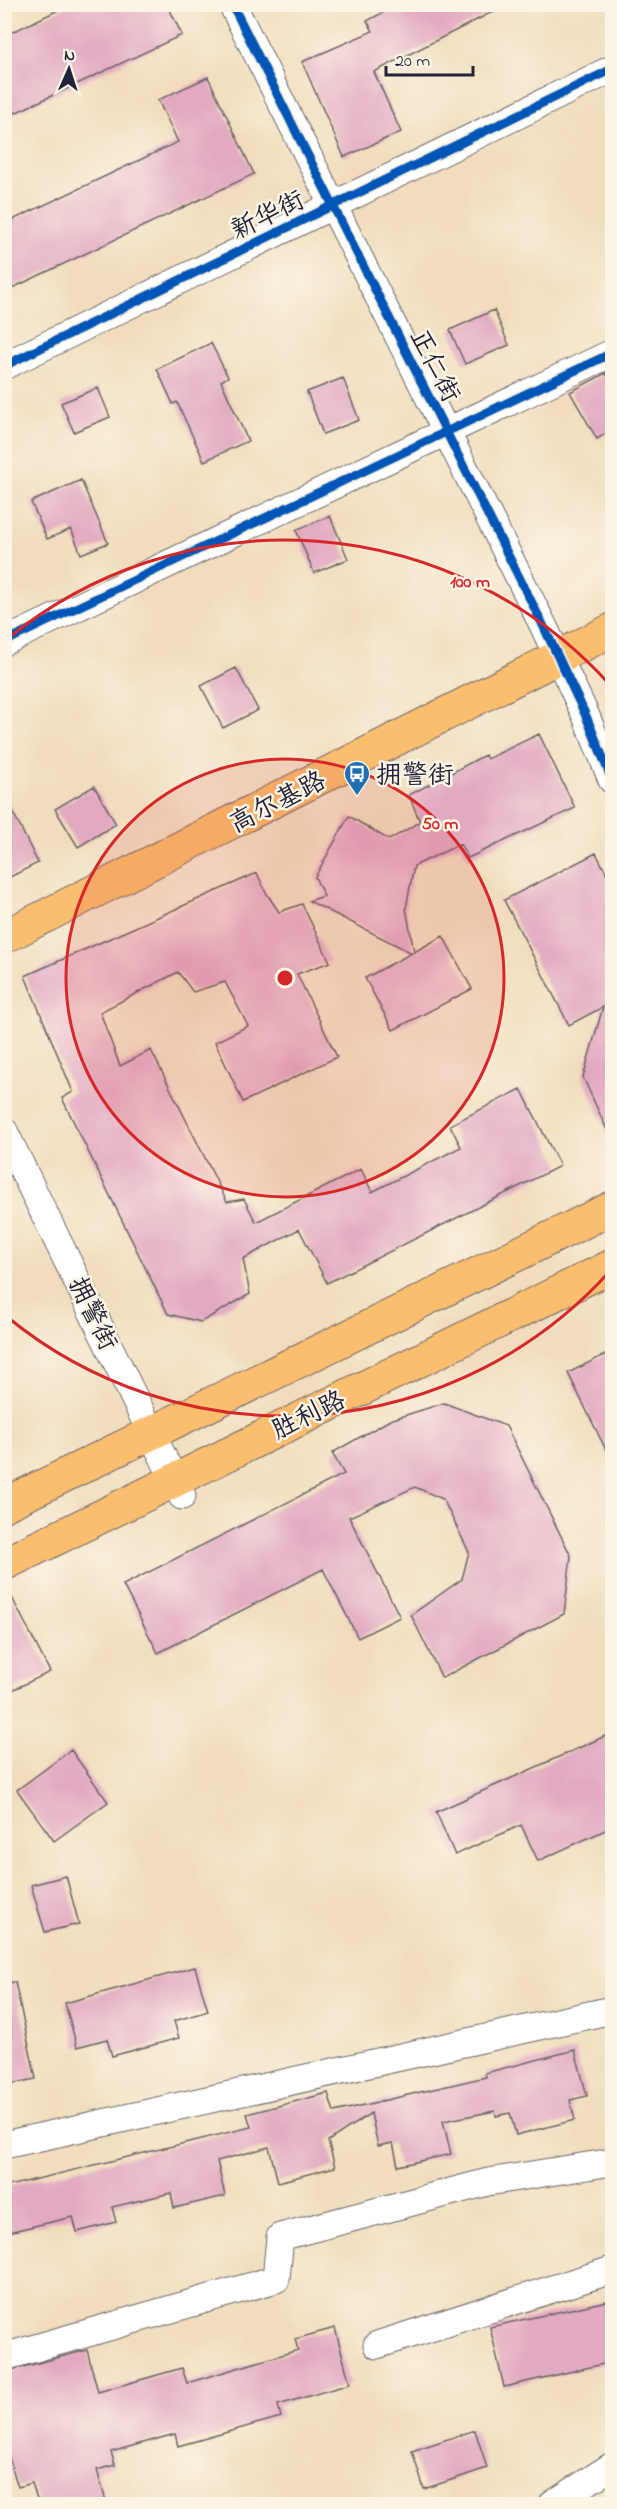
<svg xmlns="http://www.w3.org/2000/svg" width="617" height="2509" font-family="'Indie Flower','LXGW WenKai TC',sans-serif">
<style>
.building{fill:#e2aac2}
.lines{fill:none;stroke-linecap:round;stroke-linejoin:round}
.street-casing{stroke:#6a6368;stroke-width:29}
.primary-casing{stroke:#6a6368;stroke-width:35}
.street{stroke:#fff;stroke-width:27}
.primary{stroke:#fbbd6e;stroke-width:33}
.cycleway-casing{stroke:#fcf5e5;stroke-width:13}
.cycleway{stroke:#0057b8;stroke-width:9}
.ring{fill:none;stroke:#d62828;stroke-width:3}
.labels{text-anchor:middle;stroke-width:5;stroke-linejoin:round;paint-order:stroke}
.street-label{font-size:26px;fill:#22223b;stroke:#fcf5e5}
.poi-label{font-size:26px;fill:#22223b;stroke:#fcf5e5;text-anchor:start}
.centre{fill:#d62828;stroke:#fcf5e5;stroke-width:3}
.ring-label{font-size:18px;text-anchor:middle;font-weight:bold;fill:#d62828;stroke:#fcf5e5;stroke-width:5;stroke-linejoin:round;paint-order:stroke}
</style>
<rect width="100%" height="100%" fill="#fcf5e5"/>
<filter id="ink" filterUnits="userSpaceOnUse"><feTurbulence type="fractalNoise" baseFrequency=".0167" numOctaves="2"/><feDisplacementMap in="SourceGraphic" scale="12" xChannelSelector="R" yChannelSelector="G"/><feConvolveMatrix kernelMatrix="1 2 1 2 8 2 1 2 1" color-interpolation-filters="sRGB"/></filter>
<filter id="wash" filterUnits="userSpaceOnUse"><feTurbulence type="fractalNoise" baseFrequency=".008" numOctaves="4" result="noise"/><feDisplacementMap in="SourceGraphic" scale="24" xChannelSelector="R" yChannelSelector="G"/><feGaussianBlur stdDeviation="1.35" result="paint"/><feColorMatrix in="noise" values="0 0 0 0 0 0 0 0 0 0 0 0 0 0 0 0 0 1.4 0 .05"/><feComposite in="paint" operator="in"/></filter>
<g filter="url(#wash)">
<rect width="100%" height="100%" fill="#f1ddbd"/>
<g id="blocks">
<path class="building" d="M71,4H167L182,35L4,118V36Z
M399,4H508L374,72L401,132L344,157L302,62L373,31L367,21Z
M208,77L254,174L4,292V224L178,142L158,100Z
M494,310L509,345L465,364L450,330Z
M211,343L228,377L221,381L248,441L204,461L177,402L173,404L157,369Z
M606,373L612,384V430L597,439L570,392Z
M343,378L359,420L323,434L307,392Z
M98,388L110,417L74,432L61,403Z
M81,480L108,543L81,554L71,529L47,539L31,502Z
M330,516L348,559L314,573L296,530Z
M236,668L258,710L223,728L201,686Z
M539,734L575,808L468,858L460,844L414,866L406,908L414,952L443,936L472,989L393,1030L365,978L412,953L309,901L324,896L315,877L349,816L389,840L420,822L409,795L485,755L487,759Z
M94,786L116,824L78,847L55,809Z
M4,794L38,863L4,880Z
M596,853L612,884V1141L583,1077L603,1007L569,1025L504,900Z
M257,873L265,891L279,912L302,904L330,962L297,974L337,1057L243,1102L215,1042L248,1026L225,982L193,992L178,972L100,1012L120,1066L151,1050L227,1202L244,1199L256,1222L361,1169L372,1192L461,1147L450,1125L521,1089L560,1166L327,1283L299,1229L243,1259L250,1294L201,1322L168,1314L62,1098L73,1092L25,976Z
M612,1351V1462L568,1373Z
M444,1403L506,1426L571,1556L564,1614L442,1678L411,1615L462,1579L469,1552L443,1499L415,1487L349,1517L400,1617L358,1638L323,1569L158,1653L123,1585L344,1474L332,1453L390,1420Z
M4,1582L50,1672L4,1694Z
M612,1733V1827L538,1861L521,1825L455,1855L436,1812Z
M71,1750L108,1802L54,1841L17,1790Z
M66,1876L79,1924L45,1932L31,1885Z
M195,1967L208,2011L174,2021L179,2038L112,2056L107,2039L77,2047L65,2003Z
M15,1982L36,2079L4,2085V1983Z
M575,2050L587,2096L570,2100L575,2120L516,2135L510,2113L496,2116L495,2111L443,2121L451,2154L398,2166L393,2143L378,2146L371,2113L328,2141L335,2167L278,2182L269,2147L217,2161L225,2196L174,2208L171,2193L112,2207L116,2222L77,2232L73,2217L4,2233V2187L251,2127L247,2114L328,2093L334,2112L486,2077L485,2073Z
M612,2300V2362L504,2387L490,2327Z
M335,2328L350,2384L278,2405L281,2417L178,2446L175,2434L111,2452L115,2465L97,2470L107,2505H39L32,2483L18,2487L4,2442V2372L87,2350L98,2392L182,2368L187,2383L298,2350L295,2339Z
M475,2430L487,2468L424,2489L412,2451Z"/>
</g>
</g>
<g filter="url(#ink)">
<use href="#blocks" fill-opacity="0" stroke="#6a6368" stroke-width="1.5"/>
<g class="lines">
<defs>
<path id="street" d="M232,4L542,623L586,716L612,780
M4,366L612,69
M4,642L612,353
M4,1131L182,1496
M4,2145L612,2010
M377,2345L612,2270
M4,2357L276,2279L280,2237L488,2182L612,2162
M553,2504L612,2466"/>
<path id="primary" d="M4,937L612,630
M4,1505L612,1208
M4,1564L612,1266"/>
</defs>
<use href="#street" class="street-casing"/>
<use href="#primary" class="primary-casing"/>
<use href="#street" class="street"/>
<use href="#primary" class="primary"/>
<defs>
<path id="cycleway" d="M232,4L542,623L586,716L612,780
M4,366L612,69
M4,642L612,353"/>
</defs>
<use href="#cycleway" class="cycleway-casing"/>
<use href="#cycleway" class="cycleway"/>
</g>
</g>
<circle cx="285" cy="978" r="219" fill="#d62828" fill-opacity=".12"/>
<g class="ring">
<circle cx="285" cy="978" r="219"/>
<path d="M610 1271A438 438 0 0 1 6 1316M6 640A438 438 0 0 1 610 685"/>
</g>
<defs>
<symbol id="bus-pin" viewBox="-11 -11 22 30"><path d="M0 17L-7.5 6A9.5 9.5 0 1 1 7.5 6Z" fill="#1f6fb2" stroke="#fcf5e5"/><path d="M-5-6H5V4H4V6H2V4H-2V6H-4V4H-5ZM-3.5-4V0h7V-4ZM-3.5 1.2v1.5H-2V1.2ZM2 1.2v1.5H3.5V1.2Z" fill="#fff"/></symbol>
</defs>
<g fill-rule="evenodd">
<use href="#bus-pin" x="342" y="759" width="30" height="40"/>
</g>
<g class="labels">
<g class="street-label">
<text transform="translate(267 214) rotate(-26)" y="9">新华街</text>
<text transform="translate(436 365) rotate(63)" y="9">正仁街</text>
<text transform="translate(277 801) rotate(-27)" y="9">高尔基路</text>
<text transform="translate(94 1313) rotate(64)" y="9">拥警街</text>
<text transform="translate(308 1414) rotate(-26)" y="9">胜利路</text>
</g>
<g class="poi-label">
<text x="376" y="783">拥警街</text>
</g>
</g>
<circle cx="285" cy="978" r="9" class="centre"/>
<g class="ring-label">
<text x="470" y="587">100 m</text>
<text x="440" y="829">50 m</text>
</g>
<rect width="617" height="2509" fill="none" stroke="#fcf5e5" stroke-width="24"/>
<g transform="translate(69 69) rotate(3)" stroke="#fcf5e5" stroke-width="4.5" paint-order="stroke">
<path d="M0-4.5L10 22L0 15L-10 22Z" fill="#22223b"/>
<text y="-9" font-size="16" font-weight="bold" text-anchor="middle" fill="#22223b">N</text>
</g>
<path d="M386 66v9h87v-9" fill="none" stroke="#22223b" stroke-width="3"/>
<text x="395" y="66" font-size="18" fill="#22223b" stroke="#fcf5e5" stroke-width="4.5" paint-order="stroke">20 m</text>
</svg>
